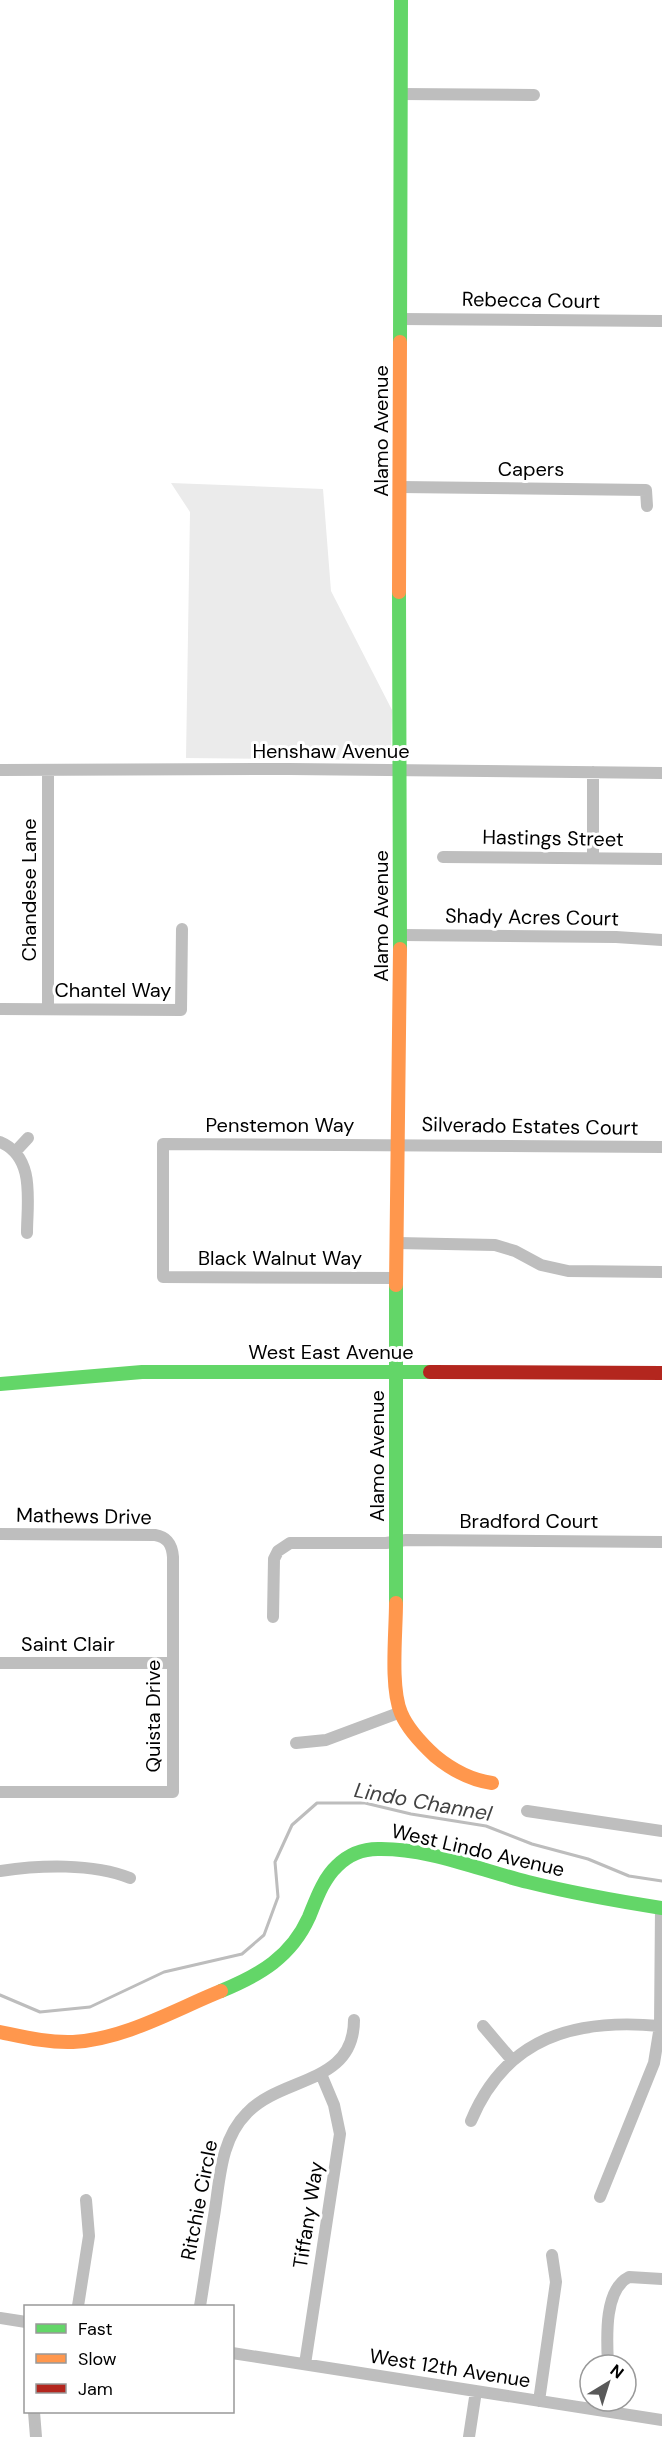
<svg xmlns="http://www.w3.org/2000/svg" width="662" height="2437" font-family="'DM Sans',sans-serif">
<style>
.green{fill:#ebebeb}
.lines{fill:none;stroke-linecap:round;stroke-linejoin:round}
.stream{stroke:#bdbdbd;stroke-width:3}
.street{stroke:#bebebe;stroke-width:12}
.fast{stroke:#63d668;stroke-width:14}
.slow{stroke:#ff974d;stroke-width:14}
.jam{stroke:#b3261e;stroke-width:14}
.labels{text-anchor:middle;stroke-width:6;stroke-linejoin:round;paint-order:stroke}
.street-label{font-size:20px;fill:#000;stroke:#fff}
.water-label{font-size:21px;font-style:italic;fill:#424242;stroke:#fff}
</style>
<rect width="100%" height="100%" fill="#fff"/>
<path class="green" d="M171,483L323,489L331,591L392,710L391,760L186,758L190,512Z"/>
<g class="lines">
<path class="stream" d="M0,1995L40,2012L90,2007L164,1972L242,1954L264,1935L278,1897L275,1862L292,1825L317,1803H365L411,1814L486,1826L532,1844L588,1859L629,1876L662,1881"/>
<path class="street" d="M400,94L534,95
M400,319L662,321
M400,487L646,490L647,506
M0,770L289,769L662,773
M443,857L662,859
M593,858V772
M401,935L616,937L662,940
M0,1009L181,1010L182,929
M48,1009V770
M0,1142C36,1157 27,1202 27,1233
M15,1152L28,1138
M397,1243L495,1245L515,1251L541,1265L568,1271L662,1272
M396,1278L163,1277V1144L662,1147
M0,1534L155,1535C168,1537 172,1545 173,1557V1792H0
M273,1617L274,1559L278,1551L290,1543H386L406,1540L662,1542
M0,1663H173
M296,1743L326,1740L401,1712
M527,1811L662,1831
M0,1871C40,1865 92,1863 130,1878
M483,2026L512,2060
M471,2121C506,2037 575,2018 660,2026
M600,2197L654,2063L660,2026L661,1908
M78,2306L89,2236L86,2200
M200,2306C205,2276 209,2246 214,2216C220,2180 220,2140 247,2113C282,2076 354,2085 354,2020
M0,2318L26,2322
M232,2353L662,2420
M305,2364L340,2134L334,2105L321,2074
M608,2365C607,2341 603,2290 629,2277L662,2279
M539,2401L556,2282L552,2255
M34,2412L36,2437
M469,2437L476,2391"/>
<path class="fast" d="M400,342L401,0
M399,592L400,949
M0,1384L142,1372H430
M396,1603V1285
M221,1991C260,1975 291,1957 309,1917C316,1900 323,1879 337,1866C348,1855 362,1849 378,1849C429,1848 479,1870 528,1882C572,1893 617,1901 662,1908"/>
<path class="slow" d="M399,592L400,342
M396,1285L400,949
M396,1603C396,1633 390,1687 401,1713C408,1730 422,1744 435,1756C452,1770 470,1780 492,1783
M0,2032C24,2037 48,2043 73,2042C125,2039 174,2010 221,1991"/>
<path class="jam" d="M430,1372L662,1373"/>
</g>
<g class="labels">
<g class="street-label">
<text transform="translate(531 300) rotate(1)" y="7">Rebecca Court</text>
<text transform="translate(381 431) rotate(-90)" y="7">Alamo Avenue</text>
<text x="531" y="476">Capers</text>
<text x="331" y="758">Henshaw Avenue</text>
<text transform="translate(553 838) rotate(1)" y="7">Hastings Street</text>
<text transform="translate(29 890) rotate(-90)" y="7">Chandese Lane</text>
<text transform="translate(381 916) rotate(-90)" y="7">Alamo Avenue</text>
<text transform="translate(532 917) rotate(1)" y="7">Shady Acres Court</text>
<text x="113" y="997">Chantel Way</text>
<text x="280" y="1132">Penstemon Way</text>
<text transform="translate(530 1126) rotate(1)" y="7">Silverado Estates Court</text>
<text x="280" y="1265">Black Walnut Way</text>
<text x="331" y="1359">West East Avenue</text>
<text transform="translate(377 1456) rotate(-90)" y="7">Alamo Avenue</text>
<text transform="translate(84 1516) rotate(1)" y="7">Mathews Drive</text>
<text x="529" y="1528">Bradford Court</text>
<text x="68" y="1651">Saint Clair</text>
<text transform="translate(153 1716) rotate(-90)" y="7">Quista Drive</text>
<text transform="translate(478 1850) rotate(13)" y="7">West Lindo Avenue</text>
<text transform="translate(199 2200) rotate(-79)" y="7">Ritchie Circle</text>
<text transform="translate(308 2215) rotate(-81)" y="7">Tiffany Way</text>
<text transform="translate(450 2368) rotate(9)" y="7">West 12th Avenue</text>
</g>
<g class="water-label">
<text transform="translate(423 1802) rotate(10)" y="7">Lindo Channel</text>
</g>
</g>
<rect x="24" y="2305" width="210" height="108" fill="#ffffff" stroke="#999999" stroke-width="1.5"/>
<rect x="36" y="2324" width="30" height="9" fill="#63d668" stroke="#999999" stroke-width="1.5"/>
<text x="78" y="2335" font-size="18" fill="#000000">Fast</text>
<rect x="36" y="2354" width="30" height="9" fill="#ff974d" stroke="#999999" stroke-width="1.5"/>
<text x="78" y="2365" font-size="18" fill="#000000">Slow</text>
<rect x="36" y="2384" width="30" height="9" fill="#b3261e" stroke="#999999" stroke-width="1.5"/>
<text x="78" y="2395" font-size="18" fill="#000000">Jam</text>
<g transform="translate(608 2383) rotate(38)"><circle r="28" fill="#ffffff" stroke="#999999" stroke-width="1.5"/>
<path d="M0-4.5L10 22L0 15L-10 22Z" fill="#595959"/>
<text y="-9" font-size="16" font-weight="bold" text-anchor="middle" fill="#000000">N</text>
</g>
</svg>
